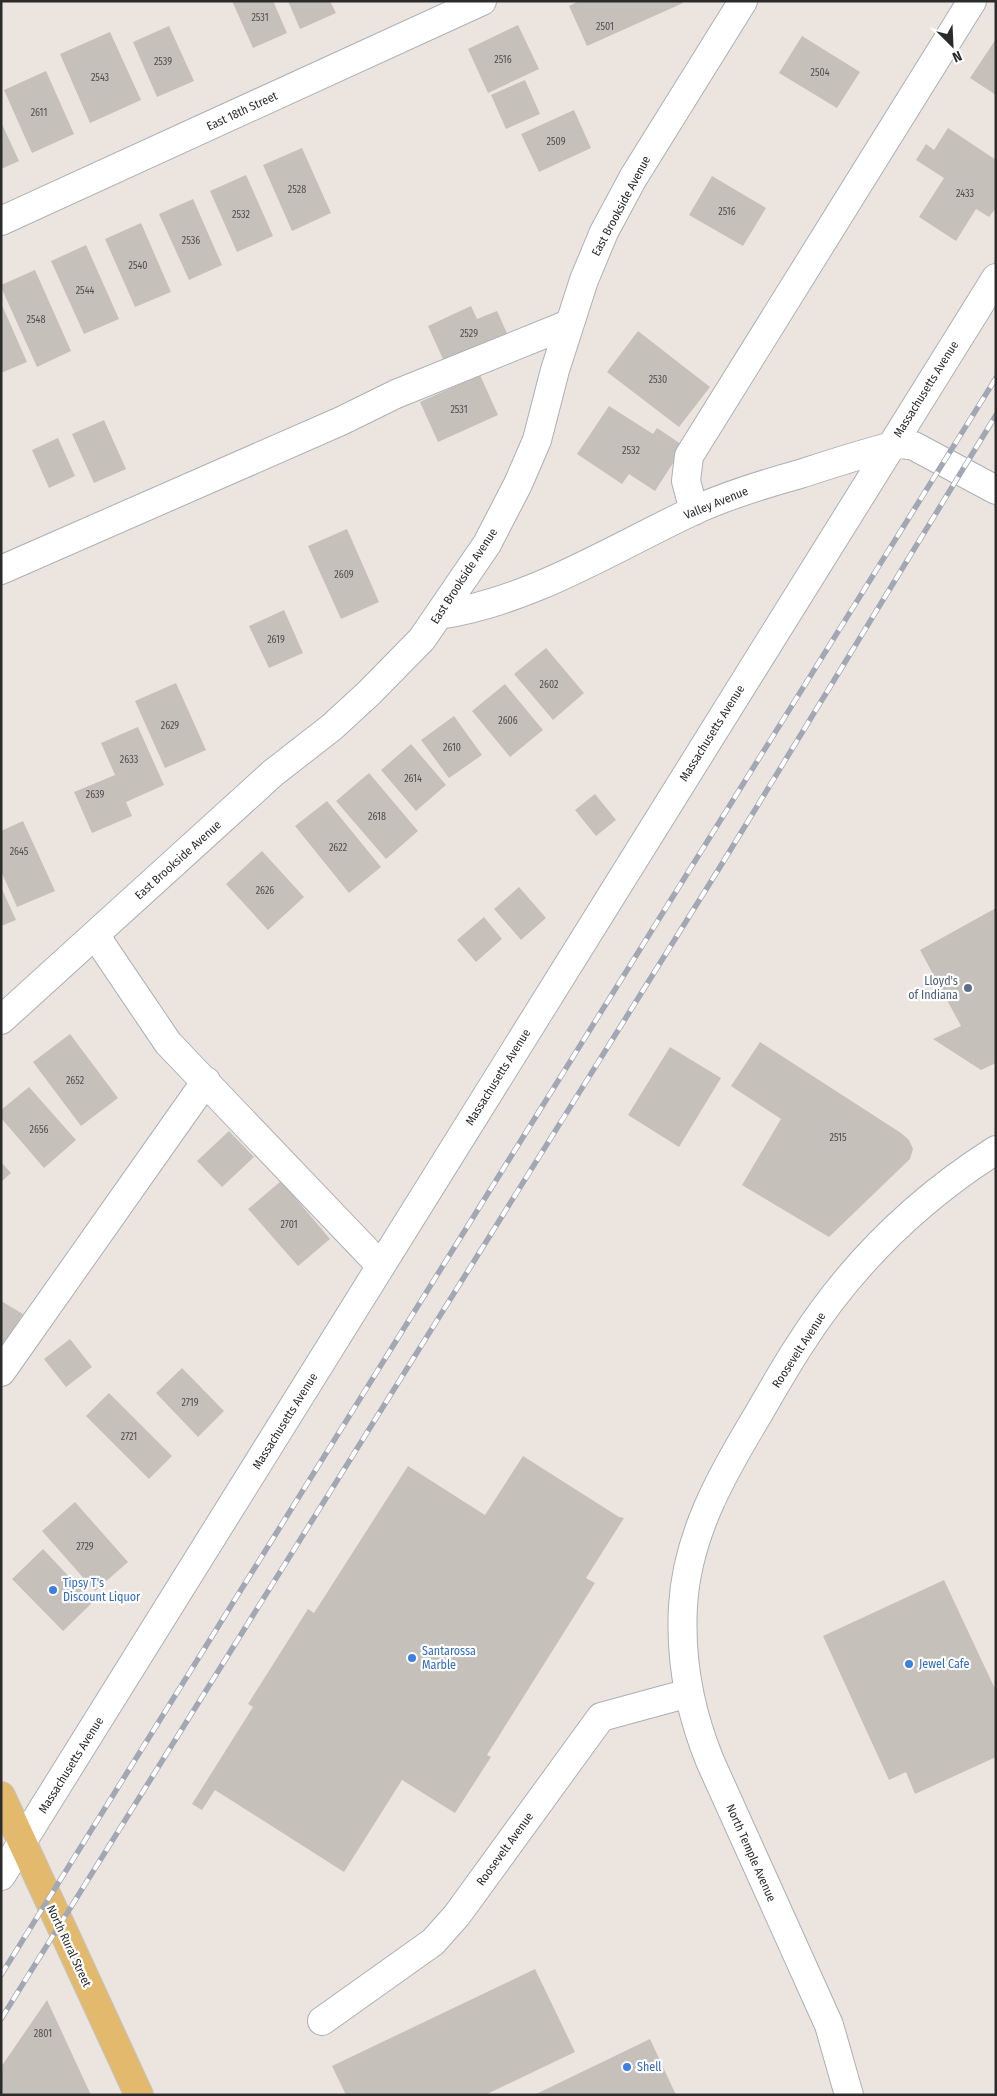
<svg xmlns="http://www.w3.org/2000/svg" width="997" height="2096" font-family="'Fira Sans Condensed',sans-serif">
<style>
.building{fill:#c5c0ba}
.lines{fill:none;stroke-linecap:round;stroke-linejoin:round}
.minor-casing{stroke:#acafb6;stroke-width:30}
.major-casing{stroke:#c4c4c4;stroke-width:30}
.minor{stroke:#fff;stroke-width:28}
.major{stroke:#e3ba6d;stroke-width:28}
.rail-casing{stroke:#a2a7b4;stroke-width:5.5}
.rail{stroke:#fff;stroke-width:4;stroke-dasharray:11;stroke-linecap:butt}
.service-dot{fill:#5c6f8a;stroke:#fff;stroke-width:2}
.shop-dot{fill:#3f7fe0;stroke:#fff;stroke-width:2}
.labels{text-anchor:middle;stroke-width:4.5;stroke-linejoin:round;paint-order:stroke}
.number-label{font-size:10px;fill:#52504f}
.street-label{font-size:12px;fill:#2b2b2b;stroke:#fff}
.service-label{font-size:12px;fill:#4e5e75;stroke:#fff;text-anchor:end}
.shop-label{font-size:12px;fill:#366cbe;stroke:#fff;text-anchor:start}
</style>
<rect width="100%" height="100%" fill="#ece5df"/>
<path class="building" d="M232,1H273L287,33L253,48Z
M288,1H330L336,13L300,29Z
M579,1H682L683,3L587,46L569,6Z
M518,25L539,69L488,93L468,49Z
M169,26L194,81L157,97L133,42Z
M110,32L141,100L90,123L60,54Z
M802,36L860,72L837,108L779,73Z
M996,39V95L970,78Z
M46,71L74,134L32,153L4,90Z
M525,80L540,114L506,129L491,95Z
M574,110L591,148L539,172L521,134Z
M1,122L19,161L1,169Z
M948,128L996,160V208L989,217L976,209L956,241L919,217L944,178L916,160L926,144L934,150Z
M302,148L331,213L292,231L263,165Z
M246,175L273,236L237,252L210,191Z
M712,176L766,208L743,246L689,215Z
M193,199L222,265L189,280L159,214Z
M141,223L171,292L135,307L105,239Z
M86,245L119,319L84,334L51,261Z
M35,270L71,351L37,367L1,287V285Z
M1,303L27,362L1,373Z
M471,306L477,319L497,311L510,340L447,368L428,326Z
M638,331L710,387L679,427L607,372Z
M480,375L498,415L438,442L420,402Z
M609,406L653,434L657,428L684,446L655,491L629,474L622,484L577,454Z
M104,420L126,469L94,483L72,434Z
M58,438L75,476L49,488L32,450Z
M347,529L379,602L341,619L308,546Z
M284,610L303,653L269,668L249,626Z
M546,648L584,693L553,720L514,674Z
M176,683L206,750L165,768L135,701Z
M505,684L543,730L510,757L472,711Z
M454,716L482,755L449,778L421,740Z
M138,727L164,785L126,802L132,816L92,833L74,792L115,775L101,743Z
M411,744L446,785L416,811L381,770Z
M369,773L418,831L386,859L336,801Z
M595,794L616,820L596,836L575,810Z
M327,801L381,867L349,893L295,826Z
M23,821L55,891L17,907L1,871V831Z
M262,851L304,897L268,930L226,884Z
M1,887L16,920L1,926Z
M519,887L546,918L521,940L494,909Z
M996,908V1063L981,1070L933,1039L961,1026L920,950Z
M484,917L502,939L476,962L457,940Z
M70,1034L118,1098L81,1126L33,1062Z
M760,1042L901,1133L909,1140L913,1149L910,1159L829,1237L742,1185L781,1119L731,1086Z
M670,1047L721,1078L679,1147L628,1115Z
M29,1087L76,1140L44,1168L1,1118V1110Z
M229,1131L254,1157L222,1187L197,1161Z
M1,1162L11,1173L1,1182Z
M281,1181L330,1239L298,1266L248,1209Z
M1,1301L23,1314L1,1350Z
M70,1339L92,1367L66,1387L44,1359Z
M182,1368L224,1411L198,1437L156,1393Z
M109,1393L172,1456L149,1479L86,1416Z
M523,1456L619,1517L624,1518L586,1578L595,1583L487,1755L491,1757L455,1813L402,1780L344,1872L215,1790L202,1810L192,1804L253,1707L248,1704L308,1609L314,1613L408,1466L485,1515Z
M75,1502L128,1562L95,1591L42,1531Z
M43,1549L93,1602L63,1631L12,1579Z
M944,1580L996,1691V1757L915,1794L906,1772L889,1780L823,1636Z
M535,1969L575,2052L485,2095H346L332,2066Z
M47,2000L91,2095H1V2067Z
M650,2039L676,2095H534Z"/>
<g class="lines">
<defs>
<path id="minor" d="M1,221L482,1
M694,511L686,481L689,456L972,1
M1,570L341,421L396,394L569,324
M439,615C531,601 610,550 693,511C727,495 764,484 800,474C834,463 867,452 901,444L914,446L996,490
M95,935L168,1043L381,1266
M1,1020L273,773L332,727L369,693L422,639L487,544L518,484L537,440L555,370L584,280L604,232L633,178L743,1
M1,1372L206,1081
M1,1876L996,278
M322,2021L433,1942L457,1915L601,1717L689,1693
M849,2095L829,2025L710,1761C690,1712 680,1659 683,1606C687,1536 721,1476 756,1418C770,1394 784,1369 799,1346C849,1267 917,1200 996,1150"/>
<path id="major" d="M1,1796L139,2095"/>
</defs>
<use href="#minor" class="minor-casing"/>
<use href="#major" class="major-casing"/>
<use href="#minor" class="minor"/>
<use href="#major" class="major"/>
<defs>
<path id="rail" d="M1,1975L996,378
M1,2019L720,867L996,415"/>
</defs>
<use href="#rail" class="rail-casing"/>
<use href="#rail" class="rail"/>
</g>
<circle class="service-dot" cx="968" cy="988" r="5"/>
<g class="shop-dot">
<circle cx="53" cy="1590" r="5"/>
<circle cx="412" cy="1658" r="5"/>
<circle cx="909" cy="1664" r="5"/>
<circle cx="627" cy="2067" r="5"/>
</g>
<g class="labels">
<g class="number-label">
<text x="260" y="21">2531</text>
<text x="605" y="30">2501</text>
<text x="503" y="63">2516</text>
<text x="163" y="65">2539</text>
<text x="820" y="76">2504</text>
<text x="100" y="81">2543</text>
<text x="39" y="116">2611</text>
<text x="556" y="145">2509</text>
<text x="297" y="193">2528</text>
<text x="965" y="197">2433</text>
<text x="727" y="215">2516</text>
<text x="241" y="218">2532</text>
<text x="191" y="244">2536</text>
<text x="138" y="269">2540</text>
<text x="85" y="294">2544</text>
<text x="36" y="323">2548</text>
<text x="469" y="337">2529</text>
<text x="658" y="383">2530</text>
<text x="459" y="413">2531</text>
<text x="631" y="454">2532</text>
<text x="344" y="578">2609</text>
<text x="276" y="643">2619</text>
<text x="549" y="688">2602</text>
<text x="508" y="724">2606</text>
<text x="170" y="729">2629</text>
<text x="452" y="751">2610</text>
<text x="129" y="763">2633</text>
<text x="413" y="782">2614</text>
<text x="95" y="798">2639</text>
<text x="377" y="820">2618</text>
<text x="338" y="851">2622</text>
<text x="19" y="855">2645</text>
<text x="265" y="894">2626</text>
<text x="75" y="1084">2652</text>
<text x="39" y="1133">2656</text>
<text x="838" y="1141">2515</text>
<text x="289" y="1228">2701</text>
<text x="190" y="1406">2719</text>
<text x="129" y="1440">2721</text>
<text x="85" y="1550">2729</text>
<text x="43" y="2037">2801</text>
</g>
<g class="street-label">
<text transform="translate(242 111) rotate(-25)" y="4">East 18th Street</text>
<text transform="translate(621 206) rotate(-62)" y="4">East Brookside Avenue</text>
<text transform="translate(926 389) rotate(-58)" y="4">Massachusetts Avenue</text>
<text transform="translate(716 503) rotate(-22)" y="4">Valley Avenue</text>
<text transform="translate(464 576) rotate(-57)" y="4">East Brookside Avenue</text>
<text transform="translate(712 733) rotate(-58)" y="4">Massachusetts Avenue</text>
<text transform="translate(178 860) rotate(-42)" y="4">East Brookside Avenue</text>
<text transform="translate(498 1077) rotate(-58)" y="4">Massachusetts Avenue</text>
<text transform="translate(799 1350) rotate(-57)" y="4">Roosevelt Avenue</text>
<text transform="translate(285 1421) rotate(-58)" y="4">Massachusetts Avenue</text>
<text transform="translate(71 1765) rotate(-58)" y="4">Massachusetts Avenue</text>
<text transform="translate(505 1849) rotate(-54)" y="4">Roosevelt Avenue</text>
<text transform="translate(751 1853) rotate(66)" y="4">North Temple Avenue</text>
<text transform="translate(69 1946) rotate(65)" y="4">North Rural Street</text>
</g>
<g class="service-label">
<text x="958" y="985">Lloyd's<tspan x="958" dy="14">of Indiana</tspan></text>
</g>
<g class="shop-label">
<text x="63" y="1587">Tipsy T's<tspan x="63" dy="14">Discount Liquor</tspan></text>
<text x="422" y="1655">Santarossa<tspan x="422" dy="14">Marble</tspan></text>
<text x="919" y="1668">Jewel Cafe</text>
<text x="637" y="2071">Shell</text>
</g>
</g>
<rect width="997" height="2096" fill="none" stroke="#2b2b2b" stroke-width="5"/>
<g transform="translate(952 45) rotate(156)" stroke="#ffffff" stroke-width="4" paint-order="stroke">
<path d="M0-4L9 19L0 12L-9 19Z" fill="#2b2b2b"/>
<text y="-8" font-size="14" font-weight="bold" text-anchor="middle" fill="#2b2b2b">N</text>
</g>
</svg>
